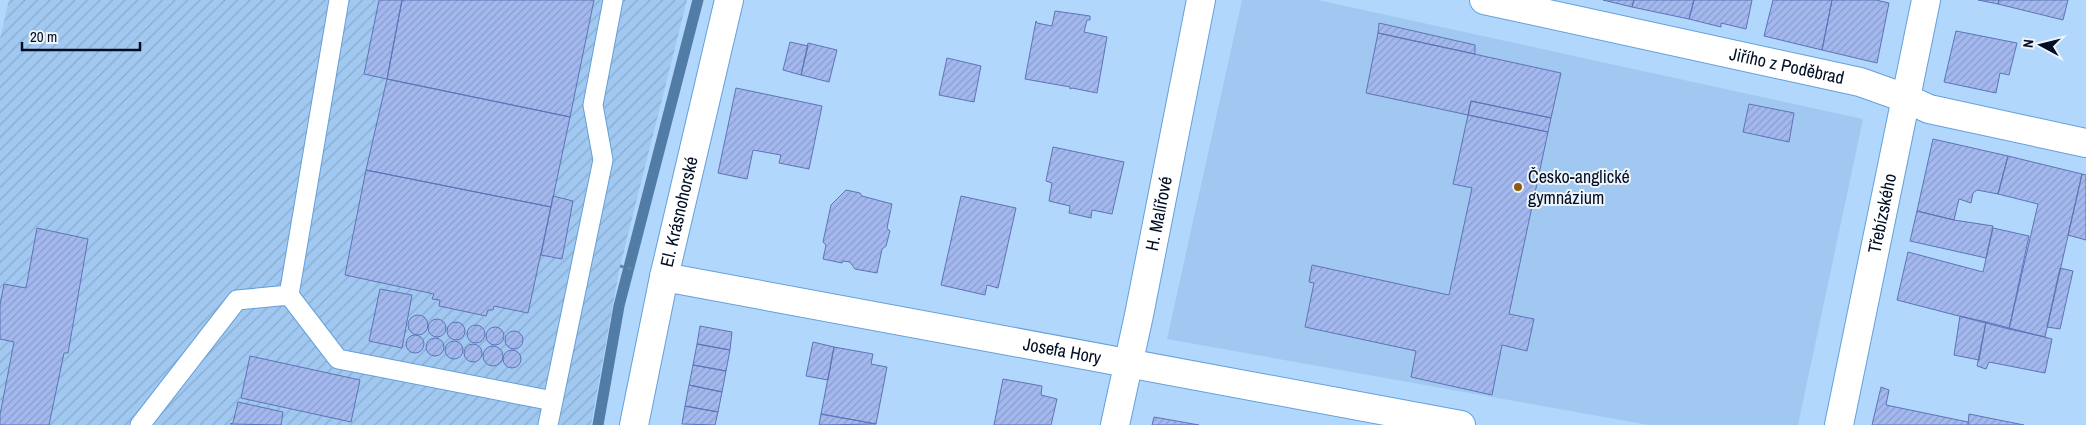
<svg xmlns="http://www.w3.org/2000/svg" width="2086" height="425" font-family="'Archivo Narrow',sans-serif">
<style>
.built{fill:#a1c8f0}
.industrial{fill:url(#industrial-furrows)}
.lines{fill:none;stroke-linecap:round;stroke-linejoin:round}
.stream{stroke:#507ca6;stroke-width:11}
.building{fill:url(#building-hatch);stroke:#5d74b8}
.service-casing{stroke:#63a0db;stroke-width:21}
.minor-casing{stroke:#63a0db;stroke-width:30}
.path{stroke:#6a85a4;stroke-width:3;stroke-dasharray:4 4;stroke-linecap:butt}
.service{stroke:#fff;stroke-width:19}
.minor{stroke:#fff;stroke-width:28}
.poi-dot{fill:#905b0f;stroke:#eef4fa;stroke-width:2}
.labels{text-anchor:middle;stroke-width:4;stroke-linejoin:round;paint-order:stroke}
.street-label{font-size:18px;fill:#000e24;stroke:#eef4fa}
.poi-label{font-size:18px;fill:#000e24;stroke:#eef4fa;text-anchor:start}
</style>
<defs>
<pattern id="industrial-furrows" width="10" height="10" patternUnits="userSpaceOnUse" patternTransform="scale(1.25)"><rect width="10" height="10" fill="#a1c8f0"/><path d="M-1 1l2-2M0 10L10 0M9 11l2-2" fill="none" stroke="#89abce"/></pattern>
<pattern id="building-hatch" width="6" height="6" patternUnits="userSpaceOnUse" patternTransform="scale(1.25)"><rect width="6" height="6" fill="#a3b8ee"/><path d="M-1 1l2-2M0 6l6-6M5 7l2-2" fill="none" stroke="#8b9dcc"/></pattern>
</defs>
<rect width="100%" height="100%" fill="#b2d7fc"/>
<path class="built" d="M1242,0H1318L1863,119L1798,425H1649L1167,339Z"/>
<path class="industrial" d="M9,0H687L620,266L591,425H0V39Z"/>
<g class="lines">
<path class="stream" d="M598,425L619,306L698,0"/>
</g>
<path class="building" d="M379,0H402L387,79L364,74Z
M402,0H594L570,117L387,79Z
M1603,0H1634L1632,7Z
M1634,0H1694L1689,19L1632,7Z
M1694,0H1752L1746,29L1721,23V27L1689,19Z
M1773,0H1832L1822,50L1764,36Z
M1832,0H1876L1889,3L1877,63L1822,50Z
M1978,0H1999L1998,4Z
M1999,0H2068L2063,20L1998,4Z
M1055,11L1090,16V20H1087L1084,32L1107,37L1097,93L1072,88L1070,89V87L1025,79L1036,21L1037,23L1052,26Z
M1379,23L1475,45V54L1378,33Z
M1956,31L2017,43L2009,75L2000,73L1996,93L1944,82Z
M1378,33L1561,73L1551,118L1471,101L1468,115L1366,93Z
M790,42L808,46L801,75L783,70Z
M808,43L837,50L829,82L801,75Z
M947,58L981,66L974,102L939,95Z
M387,79L570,117L551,207L366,170Z
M736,88L822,106L809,169L779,163L781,155L753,150L747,179L718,173Z
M1471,101L1551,118L1548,132L1468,115Z
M1749,104L1794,113L1789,142L1743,132Z
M1468,115L1548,132L1509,314L1534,319L1527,351L1502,345L1492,395L1411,377L1416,351L1305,327L1314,283L1309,282L1312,265L1449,295L1472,188L1453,184Z
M1933,139L2008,156L1998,194L1977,190L1973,193L1971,203L1959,199L1954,220L1917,211Z
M1053,147L1124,162L1112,214L1092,210L1091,218L1069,213L1070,206L1049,201L1052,183L1046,181Z
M2008,156L2082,174L2045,337L2009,329L2038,204L1998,194Z
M366,170L551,207L528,313L494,306L493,310H488L486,316L439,306L440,300L432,299L434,294L345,275Z
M2082,174L2086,175V240L2068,235Z
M846,190L860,193L862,196L892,204L887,228L890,231L886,246L882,249L877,273L855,269L850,262L843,261L842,263L823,259L826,245L823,242L831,205Z
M553,196L573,201L562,259L541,255Z
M961,196L1016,208L998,288L987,285L985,295L941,285Z
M1917,211L1954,220L1993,226L1986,258L1910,241Z
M37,228L88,239L68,353H64L49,425H0V415L14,342L0,339V305L4,284L26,288Z
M1993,228L2029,236L2009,329L1897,300L1908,252L1983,272Z
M2060,268L2073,271L2060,329L2047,327Z
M380,289L412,295L402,348L369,341Z
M408 325a10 10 0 1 1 20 0a10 10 0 1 1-20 0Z
M1960,316L1986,322L1979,360L1954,355Z
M428 328a9 9 0 1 1 18 0a9 9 0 1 1-18 0Z
M447 331a9 9 0 1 1 18 0a9 9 0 1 1-18 0Z
M1986,322L2052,339L2045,373L1989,362L1986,369L1977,366Z
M467 334a9 9 0 1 1 18 0a9 9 0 1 1-18 0Z
M700,326L732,332L730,350L697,344Z
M486 336a9 9 0 1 1 18 0a9 9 0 1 1-18 0Z
M505 340a9 9 0 1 1 18 0a9 9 0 1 1-18 0Z
M406 344a9 9 0 1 1 18 0a9 9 0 1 1-18 0Z
M426 347a9 9 0 1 1 18 0a9 9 0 1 1-18 0Z
M445 350a9 9 0 1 1 18 0a9 9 0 1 1-18 0Z
M813,342L834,347L828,380L806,376Z
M464 353a9 9 0 1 1 18 0a9 9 0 1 1-18 0Z
M697,344L730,350L726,371L693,365Z
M483 356a10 10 0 1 1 20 0a10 10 0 1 1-20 0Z
M834,347L873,354L871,364L887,367L876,424L821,414Z
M503 359a9 9 0 1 1 18 0a9 9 0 1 1-18 0Z
M250,356L360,380L351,422L241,398Z
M693,365L726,371L722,392L689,385Z
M1003,379L1042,386L1041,395L1057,399L1051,425H994Z
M689,385L722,392L718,412L685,406Z
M1881,387L1889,390L1886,405L1968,422V425H1872Z
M238,402L283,412L281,425L230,424L233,423Z
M685,406L718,412L715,425L682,424Z
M821,414L876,424L819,425Z
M1969,414L2024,425H1968Z
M1154,417L1199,425H1152Z"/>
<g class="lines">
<defs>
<path id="service" d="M289,295L338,359L553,401
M140,425L237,300L289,295L339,0
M548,425L603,160L593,105L613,0"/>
<g id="minor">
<path id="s1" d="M1484,0L1860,82L1905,98L1929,109L2086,143"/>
<path id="s2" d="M664,277L1461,425"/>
<path id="s3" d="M634,425L664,277L729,0"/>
<path id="s4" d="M1115,425L1139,315L1201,0"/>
<path id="s5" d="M1839,425L1926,0"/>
</g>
</defs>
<use href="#service" class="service-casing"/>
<use href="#minor" class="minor-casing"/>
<path class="path" d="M620,266L632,269"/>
<use href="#service" class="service"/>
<use href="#minor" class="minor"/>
</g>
<circle class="poi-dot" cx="1518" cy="187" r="5"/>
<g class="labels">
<g class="street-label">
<text dy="6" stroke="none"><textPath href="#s1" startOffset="310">Jiřího z Poděbrad</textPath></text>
<text dy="6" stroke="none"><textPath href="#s3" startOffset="218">El. Krásnohorské</textPath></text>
<text dy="6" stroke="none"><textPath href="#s5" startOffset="216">Třebízského</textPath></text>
<text dy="6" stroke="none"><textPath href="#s4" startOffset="216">H. Malířové</textPath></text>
<text dy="6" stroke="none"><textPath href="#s2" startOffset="405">Josefa Hory</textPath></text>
</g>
<g class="poi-label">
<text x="1528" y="183">Česko-anglické<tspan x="1528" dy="21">gymnázium</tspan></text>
</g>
</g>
<g transform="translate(2041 45) rotate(277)" stroke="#eef4fa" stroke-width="4" paint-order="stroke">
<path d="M0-4L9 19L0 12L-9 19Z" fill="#000e24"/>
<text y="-8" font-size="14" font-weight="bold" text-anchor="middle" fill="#000e24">N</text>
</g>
<path d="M22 42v8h118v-8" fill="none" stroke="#000e24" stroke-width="2.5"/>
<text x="30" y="42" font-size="15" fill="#000e24" stroke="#eef4fa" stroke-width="4" paint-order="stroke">20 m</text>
</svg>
